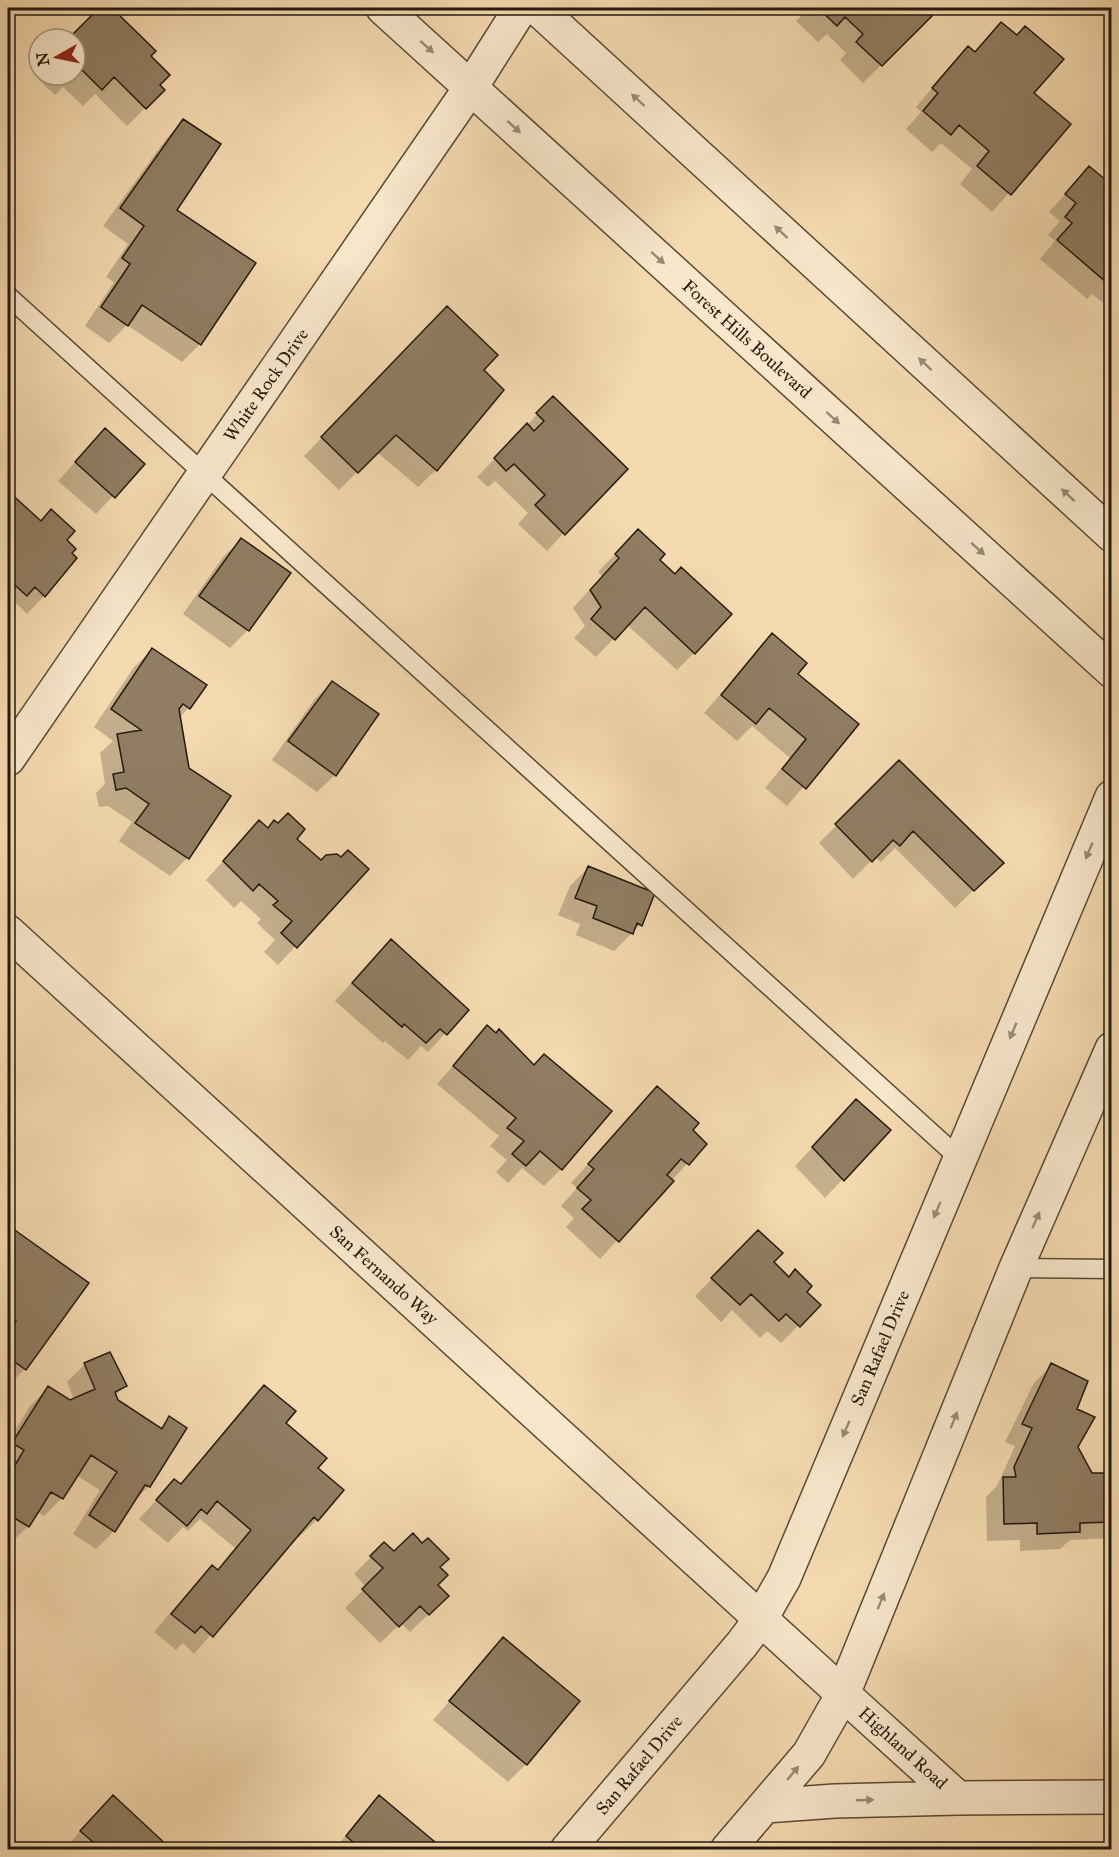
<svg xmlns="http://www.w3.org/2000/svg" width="1119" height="1857" font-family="'IM FELL Great Primer',serif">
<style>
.shadow{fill:#0003}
.building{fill:#907d62;stroke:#23190f;stroke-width:1.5}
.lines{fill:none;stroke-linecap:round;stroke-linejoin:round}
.service-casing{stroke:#584937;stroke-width:21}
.minor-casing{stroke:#584937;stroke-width:36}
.tertiary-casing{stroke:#584937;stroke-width:36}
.service{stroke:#f8e7cb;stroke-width:18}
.minor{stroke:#f8e7cb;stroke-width:33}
.tertiary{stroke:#f8e7cb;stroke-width:33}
.oneway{fill:#988a76}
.labels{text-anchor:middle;stroke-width:4.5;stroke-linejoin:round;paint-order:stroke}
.street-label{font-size:18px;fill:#23190f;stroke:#f8e7cb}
</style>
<rect width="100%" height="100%" fill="#f5daaf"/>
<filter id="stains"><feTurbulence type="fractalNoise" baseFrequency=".00333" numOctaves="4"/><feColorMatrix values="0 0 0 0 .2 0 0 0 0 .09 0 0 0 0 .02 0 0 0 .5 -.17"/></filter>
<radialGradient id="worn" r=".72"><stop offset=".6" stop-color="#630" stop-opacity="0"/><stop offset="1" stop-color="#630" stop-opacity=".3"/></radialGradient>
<path class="shadow" d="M101,8H110L154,51L149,56L158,85L163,90L127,126L95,94L83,106L63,87L55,95L38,79L42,75H75V39H69Z
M802,8H922L930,16L863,83L840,60L846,53L827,34L818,42L796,21L806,11Z
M1001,24L1032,93L1069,125L992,212L960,184L972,169L941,143L932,152L906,129L921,112L916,107L951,66L968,48L974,53Z
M183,121L174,210L200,344L182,362L127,325L109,343L85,326L114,282L106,277L128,244L103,226L166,139Z
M1089,168L1112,187V310L1092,294L1087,299L1040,259L1055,241L1048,235L1060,221L1049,212Z
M430,326L482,370L436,470L418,487L377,452L339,490L304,456Z
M553,398L564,533L547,551L518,524L528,513L495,481L488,487L477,477Z
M88,448L143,464L96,514L58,481Z
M8,493L40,523L65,540L44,596L27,614L17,604L8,612Z
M638,531L658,560L694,653L677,670L627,625L596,657L574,638L585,626L573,608L602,576L598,572Z
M241,540L288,573L248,630L230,648L183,614L223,557Z
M772,635L796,674L857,724L787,806L765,788L790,758L752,726L737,741L704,713Z
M152,650L189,708L179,718L187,858L170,876L119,841L132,822L108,806L99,807L96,793L105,784L100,753L113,741L94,727L134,667Z
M332,683L335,775L317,792L272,760L314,700Z
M899,762L984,880L955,908L895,848L881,862L875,857L853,879L819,843Z
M267,830L295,839L321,862L367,869L278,965L264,952L275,940L257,923L261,919L241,901L234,908L206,880L242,840Z
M588,868L640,925L614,951L576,935L580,924L558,915L570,886Z
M373,959L467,1010L428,1052L421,1046L408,1060L385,1041L383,1043L335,1001Z
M487,1027L496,1035L561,1169L544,1186L522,1168L508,1183L496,1172L507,1160L490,1146L499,1136L437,1084Z
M640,1106L691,1130L705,1144L600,1259L566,1227L574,1218L561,1206L577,1188L571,1183Z
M839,1119L888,1131L825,1198L795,1166Z
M12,1230L25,1369L8,1386V1234Z
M758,1232L772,1262L819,1305L781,1343L767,1331L760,1338L732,1310L721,1322L695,1296Z
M85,1364L125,1386L115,1396L117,1401L159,1429L169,1418L185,1428L149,1486L131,1504L114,1531L96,1549L73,1534L100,1490L76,1475L62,1498L44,1516L37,1512L28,1526L10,1544L8,1542V1442L30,1406L48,1388L70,1402L74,1400L67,1382Z
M1052,1365L1075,1409L1077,1447L1091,1475L1112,1474V1538L1070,1540L1060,1549L1020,1551V1540L987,1541L986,1497L997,1486L1015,1446L1005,1442L1034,1383Z
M264,1387L284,1423L316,1469L317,1520L299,1537L297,1535L194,1654L183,1643L176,1650L154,1632L194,1585L212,1567L216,1571L235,1548L200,1519L188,1531L183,1527L168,1543L139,1519L174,1481L179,1485Z
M384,1544L447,1596L410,1632L401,1623L380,1643L345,1608L366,1587L354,1574Z
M503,1639L526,1764L508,1782L433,1720Z
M370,1806L427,1850H344L338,1845Z
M95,1815L170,1850L64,1849Z"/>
<path class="building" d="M99,8H112L156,51L151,56L170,75L160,85L165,90L146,109L114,77L102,90L82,70L73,78L70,75H75V39H68Z
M818,8H924L932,16L882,66L856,42L863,34L845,17L837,26Z
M1001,22L1017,35L1025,26L1064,59L1034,93L1071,124L1011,195L977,166L989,151L959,125L951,135L923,111L938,93L932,88L968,46L975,52Z
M183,119L221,144L177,210L256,263L201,345L142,305L128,326L101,307L130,264L122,258L144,226L120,208Z
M1089,166L1112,185V278L1106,282L1057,240L1072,223L1065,217L1076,203L1065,194Z
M447,306L498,355L484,370L504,390L437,471L396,435L358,473L321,437Z
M553,396L628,469L565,535L535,505L545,495L514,464L506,471L494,458L527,423L534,431L544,421L536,413Z
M105,428L145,464L115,498L75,462Z
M8,491L41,521L51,509L75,531L67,540L76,549L72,553L77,558L45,597L35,587L27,596L8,579Z
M638,529L665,554L660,560L675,574L681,567L732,614L695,654L645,607L615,640L591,619L601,607L590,590L619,558L615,554Z
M241,538L291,573L249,631L199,596Z
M772,633L807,663L798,674L859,724L806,789L782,769L806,739L769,708L756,724L721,695Z
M152,648L207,685L190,709L183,704L179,709L189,768L231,796L189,859L135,823L149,804L126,788L116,790L113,774L124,772L117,734L141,730L111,709Z
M332,681L379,714L336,776L288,741Z
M899,760L1004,863L974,891L913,831L900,846L893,840L872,862L835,824Z
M288,813L305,829L297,839L321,860L326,855L337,854L341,857L348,850L369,869L297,948L281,933L292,921L273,905L278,901L259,884L253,891L223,861L259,820L268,828L274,820L278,823Z
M588,866L655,893L642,926L637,923L633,934L593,918L597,906L575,898Z
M391,939L469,1010L447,1035L440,1029L426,1043L404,1024L402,1027L352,983Z
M487,1025L496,1033L499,1029L534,1065L544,1054L612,1111L562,1170L540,1151L526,1166L512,1154L524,1141L507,1128L516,1118L453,1066Z
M657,1086L699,1123L693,1130L707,1144L689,1165L681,1159L667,1175L674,1181L619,1242L582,1209L591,1200L577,1188L594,1169L588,1164Z
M856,1099L891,1130L844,1181L812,1147Z
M12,1228L89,1283L26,1370L8,1357V1333L16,1321L8,1314V1234Z
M758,1230L783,1253L774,1262L789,1277L795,1269L812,1286L807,1292L821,1305L800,1327L786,1314L779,1321L751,1294L740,1305L711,1278Z
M110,1352L127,1386L115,1392L118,1400L162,1429L169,1416L187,1428L150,1487L145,1485L115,1532L89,1515L117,1472L91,1455L63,1499L51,1492L29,1527L8,1514V1477L24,1450L12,1443L48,1386L70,1400L95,1389L84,1363Z
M1051,1363L1088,1381L1077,1409L1095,1417L1078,1447L1092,1473H1112V1522L1080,1523V1532L1037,1534V1523L1004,1524L1003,1477H1016L1014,1467L1032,1428L1022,1424Z
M264,1385L296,1411L286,1423L327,1458L318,1468L344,1490L318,1521L314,1517L213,1637L201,1626L195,1633L171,1614L212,1565L218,1570L251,1530L217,1501L207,1514L201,1509L187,1526L156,1500L174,1479L181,1484Z
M413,1533L422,1543L428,1538L449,1559L440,1567L448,1575L438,1585L449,1596L429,1615L420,1606L399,1627L362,1589L383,1568L370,1556L384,1542L394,1551Z
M503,1637L580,1701L527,1765L449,1701Z
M113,1795L172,1850H97L99,1847L80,1831Z
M379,1795L435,1842L429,1850H362L346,1836Z"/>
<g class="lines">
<defs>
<path id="service" d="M8,296L959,1158
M1016,1268L1112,1269"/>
<path id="minor" d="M383,8L1112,671
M537,8L1112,535
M8,759L471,87L521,8
M8,932L843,1694"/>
<path id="tertiary" d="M843,1694L958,1798L1112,1797
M765,1806L835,1801L958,1798
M567,1850L742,1644L760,1620L784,1578L1112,797
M727,1850L809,1754L843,1694L1016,1268L1112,1049"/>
</defs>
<use href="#service" class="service-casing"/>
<use href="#minor" class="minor-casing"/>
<use href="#tertiary" class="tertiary-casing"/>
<use href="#service" class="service"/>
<use href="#minor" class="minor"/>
<use href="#tertiary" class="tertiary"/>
</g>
<defs><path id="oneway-solid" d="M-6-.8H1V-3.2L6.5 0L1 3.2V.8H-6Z" transform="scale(1.5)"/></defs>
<g class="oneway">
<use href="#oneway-solid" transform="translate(427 47) rotate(42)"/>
<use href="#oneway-solid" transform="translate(638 100) rotate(-137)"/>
<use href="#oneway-solid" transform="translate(514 127) rotate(42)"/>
<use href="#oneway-solid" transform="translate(781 232) rotate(-137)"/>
<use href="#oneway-solid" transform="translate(658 258) rotate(42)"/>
<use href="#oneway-solid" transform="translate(925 364) rotate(-137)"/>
<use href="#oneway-solid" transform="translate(833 418) rotate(42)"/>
<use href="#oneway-solid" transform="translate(1068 495) rotate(-137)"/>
<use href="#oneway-solid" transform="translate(978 549) rotate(42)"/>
<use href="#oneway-solid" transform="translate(1089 851) rotate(113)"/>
<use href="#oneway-solid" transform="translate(1013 1031) rotate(113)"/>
<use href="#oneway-solid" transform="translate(937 1210) rotate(113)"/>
<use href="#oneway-solid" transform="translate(1036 1220) rotate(-66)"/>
<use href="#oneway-solid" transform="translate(954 1420) rotate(-68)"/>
<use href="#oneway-solid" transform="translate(846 1429) rotate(113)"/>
<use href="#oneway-solid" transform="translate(881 1601) rotate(-68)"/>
<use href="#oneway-solid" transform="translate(793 1773) rotate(-50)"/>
<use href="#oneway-solid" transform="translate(865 1800) rotate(-2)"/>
</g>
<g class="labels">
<g class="street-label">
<text transform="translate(747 339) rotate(42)" y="6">Forest Hills Boulevard</text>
<text transform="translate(266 385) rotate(-55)" y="6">White Rock Drive</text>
<text transform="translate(384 1275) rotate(42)" y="6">San Fernando Way</text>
<text transform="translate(880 1348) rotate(-67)" y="6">San Rafael Drive</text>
<text transform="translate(903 1748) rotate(42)" y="6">Highland Road</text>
<text transform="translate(639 1765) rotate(-50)" y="6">San Rafael Drive</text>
</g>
</g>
<rect width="1119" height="1857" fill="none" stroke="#f5daaf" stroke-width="30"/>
<rect x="9" y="9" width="1101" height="1839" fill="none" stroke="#23190f" stroke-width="3"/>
<rect x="15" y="15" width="1089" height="1827" fill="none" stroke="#23190f" stroke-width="1.5"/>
<g transform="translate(57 57) rotate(261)"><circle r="28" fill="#f8e7cb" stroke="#a39580" stroke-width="1.5"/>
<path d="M0-4.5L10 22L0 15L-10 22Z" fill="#8f2418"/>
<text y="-9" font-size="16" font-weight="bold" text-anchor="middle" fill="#23190f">N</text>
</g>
<rect width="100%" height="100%" filter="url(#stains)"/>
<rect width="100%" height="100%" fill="url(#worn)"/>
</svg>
